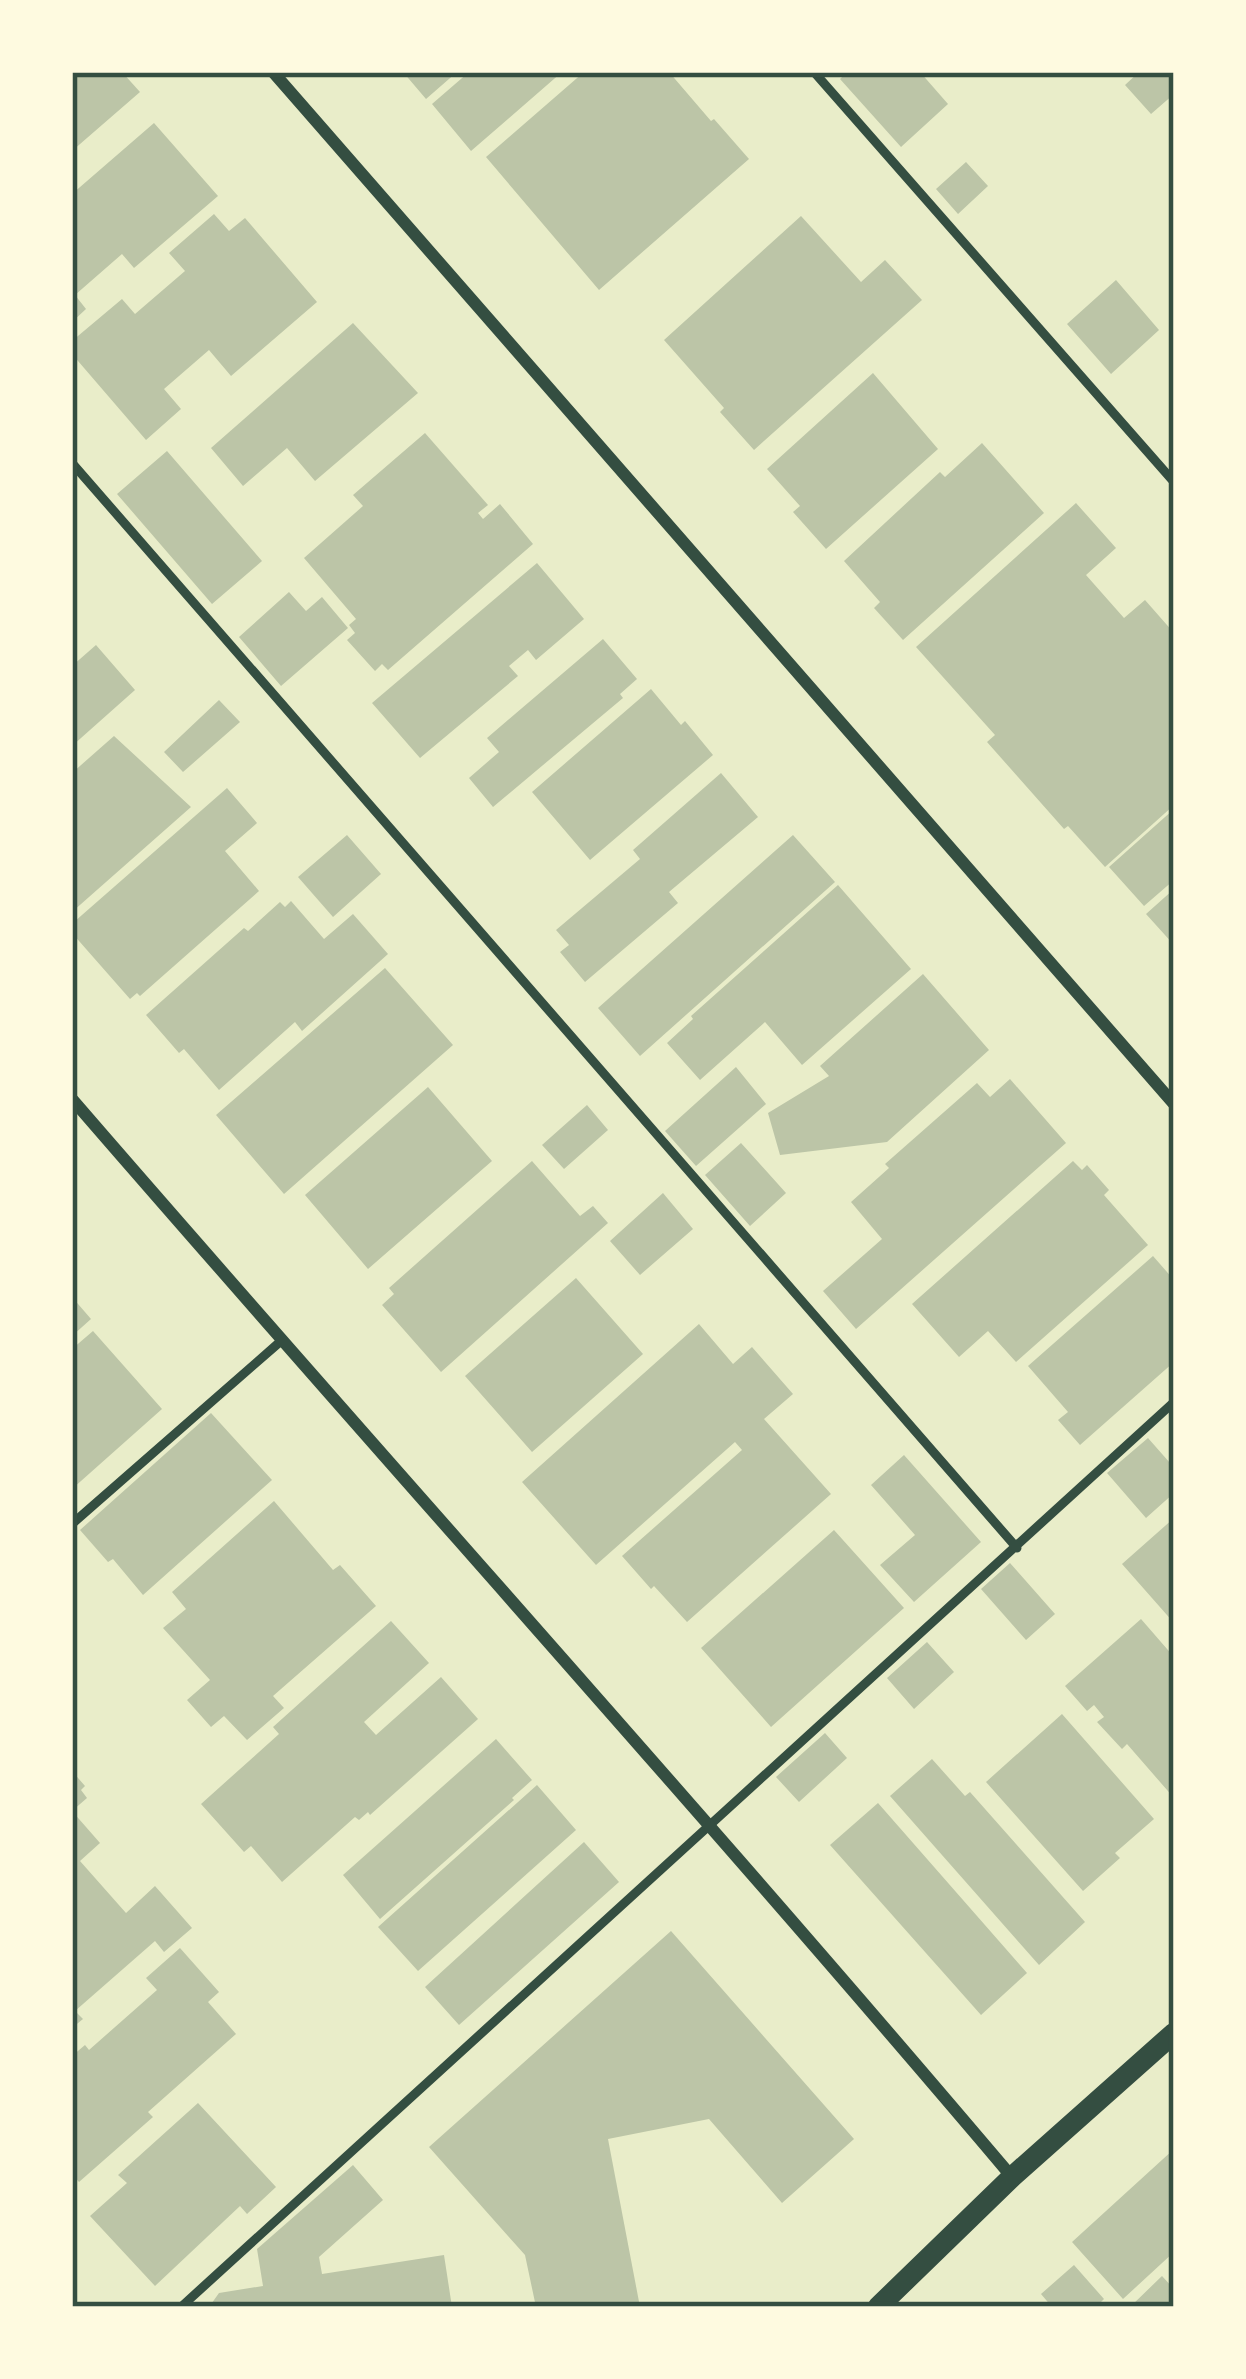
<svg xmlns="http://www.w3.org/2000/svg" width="1246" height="2379" font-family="'Space Grotesk',sans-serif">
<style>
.building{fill:#bcc5a7}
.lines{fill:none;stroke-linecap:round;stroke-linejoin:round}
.service{stroke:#344e41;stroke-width:9}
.minor{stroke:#344e41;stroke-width:12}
.tertiary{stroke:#344e41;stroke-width:21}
.neatline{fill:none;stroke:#344e41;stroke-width:4.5}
</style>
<rect width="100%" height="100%" fill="#e9edc9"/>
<path class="building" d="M80,72H122L140,92L72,151V79Z
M403,72H457L426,99Z
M469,72H562L471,151L432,104Z
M584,72H669L711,121L714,119L749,159L599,290L486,157Z
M847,72H920L948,104L901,147L840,79Z
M1139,72H1174V94L1151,114L1125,85Z
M154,123L218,196L134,268L122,254L75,295L86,309L72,322V194Z
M966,162L988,186L958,214L936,189Z
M214,214L229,231L245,218L317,302L231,376L209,350L164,389L181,409L146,440L72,354V341L122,299L135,314L185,271L169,253Z
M801,216L861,282L885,260L922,300L754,450L720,412L724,408L664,340Z
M1116,280L1159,330L1111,374L1067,324Z
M353,323L418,393L315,481L287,448L243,486L211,448Z
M873,373L938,449L826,549L793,512L800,506L767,469Z
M425,433L488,505L478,513L483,519L500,504L533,544L388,670L382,664L375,671L347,640L355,633L349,625L356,619L304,558L363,506L353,495Z
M982,443L1044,513L903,640L874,608L880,602L844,561L940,472L945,477Z
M167,451L262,561L212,604L117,494Z
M1076,503L1116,548L1086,575L1124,618L1145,600L1174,633V805L1105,867L1068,826L1064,829L987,742L995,735L916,647Z
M537,563L584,619L536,660L528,650L509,666L518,676L420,758L372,703Z
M289,592L306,611L322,597L348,628L281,686L239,637Z
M603,639L637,679L620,694L623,698L493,807L469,778L499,752L487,738Z
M96,645L135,690L72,746V666Z
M651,689L681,725L685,721L713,755L590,860L532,792Z
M219,700L240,722L183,772L164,752Z
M114,736L191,807L72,912V773Z
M721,773L758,817L669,892L678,903L585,982L560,952L569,945L556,930L640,859L633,850Z
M227,788L257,823L225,851L259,891L140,996L137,993L130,999L72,933V928L77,923L74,922Z
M1174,809V880L1144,906L1109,867Z
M347,835L381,874L333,917L298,877Z
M793,835L835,882L640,1056L598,1008Z
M838,885L911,969L802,1065L765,1022L700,1080L667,1043L693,1019L691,1016Z
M1174,889V945L1146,914Z
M291,901L324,939L353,914L388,954L302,1031L295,1022L219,1090L184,1049L179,1053L146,1015L244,928L248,931L280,902L285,907Z
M385,968L453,1045L284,1194L216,1115Z
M923,974L989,1050L887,1142L780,1155L768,1113L829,1076L820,1066Z
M736,1067L766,1104L696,1166L665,1131Z
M1010,1079L1066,1143L856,1329L823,1291L882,1239L851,1202L889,1168L885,1164L977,1083L990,1097Z
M428,1087L492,1161L368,1269L305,1195Z
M587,1105L608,1130L564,1169L542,1145Z
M741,1143L786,1193L750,1226L705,1175Z
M532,1161L580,1216L593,1206L608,1223L441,1372L382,1305L394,1294L389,1288Z
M1073,1161L1082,1170L1087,1165L1109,1190L1104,1195L1148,1245L1016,1362L988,1331L959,1357L912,1304Z
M663,1193L693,1229L640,1275L610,1241Z
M1153,1256L1174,1280V1362L1080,1445L1058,1420L1068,1412L1028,1366Z
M576,1278L643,1354L532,1452L465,1376Z
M72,1297L91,1319L72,1336Z
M699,1324L733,1364L752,1347L793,1394L764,1419L831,1494L687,1622L654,1586L651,1589L622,1556L742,1450L735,1442L596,1565L522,1482Z
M93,1331L162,1409L72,1489V1349Z
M211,1413L272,1480L143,1595L113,1559L108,1562L80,1530Z
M1148,1438L1170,1463L1174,1459V1493L1146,1518L1107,1473Z
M904,1455L981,1542L914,1602L880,1565L915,1535L871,1485Z
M274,1501L333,1570L340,1565L376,1606L273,1696L284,1708L247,1740L224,1716L211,1727L187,1700L210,1680L163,1628L186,1609L172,1592Z
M1174,1518V1623L1122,1564Z
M834,1530L904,1608L771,1727L701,1648Z
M1010,1563L1055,1614L1026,1640L981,1589Z
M1141,1619L1174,1657V1798L1127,1744L1122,1749L1097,1722L1104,1717L1094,1705L1087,1711L1065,1686Z
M391,1621L429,1663L364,1722L376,1735L441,1677L478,1719L370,1815L368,1812L359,1820L355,1817L282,1882L251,1846L244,1852L201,1804L279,1734L273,1727Z
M927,1642L954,1672L914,1709L887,1678Z
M1062,1714L1154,1819L1115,1853L1120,1858L1083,1891L986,1782Z
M825,1733L847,1758L799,1802L776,1777Z
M496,1739L532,1780L512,1798L514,1800L380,1919L343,1875Z
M932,1759L965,1796L970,1792L1085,1922L1039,1965L890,1796Z
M72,1771L85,1786L81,1790L87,1798L72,1811L100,1843L80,1861L126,1913L155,1886L192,1928L164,1952L155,1941L75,2011L83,2019L72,2028Z
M537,1785L576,1830L418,1971L378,1927Z
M878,1803L1027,1973L981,2015L830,1845Z
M584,1842L619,1882L459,2025L425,1987Z
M671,1931L854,2139L782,2203L709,2119L608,2139L640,2307H536L525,2255L429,2147Z
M180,1948L219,1992L208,2002L236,2034L148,2112L153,2117L79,2182L72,2174V2056L85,2045L89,2050L157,1990L146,1978Z
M198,2103L276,2187L247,2214L240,2206L155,2286L90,2216L127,2183L118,2175Z
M1174,2149V2252L1123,2299L1072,2242Z
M353,2165L383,2200L319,2257L322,2274L444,2255L452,2307H209L219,2293L263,2286L257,2249Z
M1074,2265L1104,2299L1096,2307H1052L1041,2294Z
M1162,2276L1174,2289V2307H1130Z"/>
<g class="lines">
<path class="service" d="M814,72L1174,482
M72,463L1017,1548
M72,1524L281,1341
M181,2307L1174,1402"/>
<path class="minor" d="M273,72L1174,1104
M72,1099C384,1460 704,1813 1012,2177"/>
<path class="tertiary" d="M878,2307L1012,2177L1174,2033"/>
</g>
<rect width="1246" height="2379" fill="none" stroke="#fefae0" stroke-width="150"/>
<rect x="75" y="75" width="1096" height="2229" class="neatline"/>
</svg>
